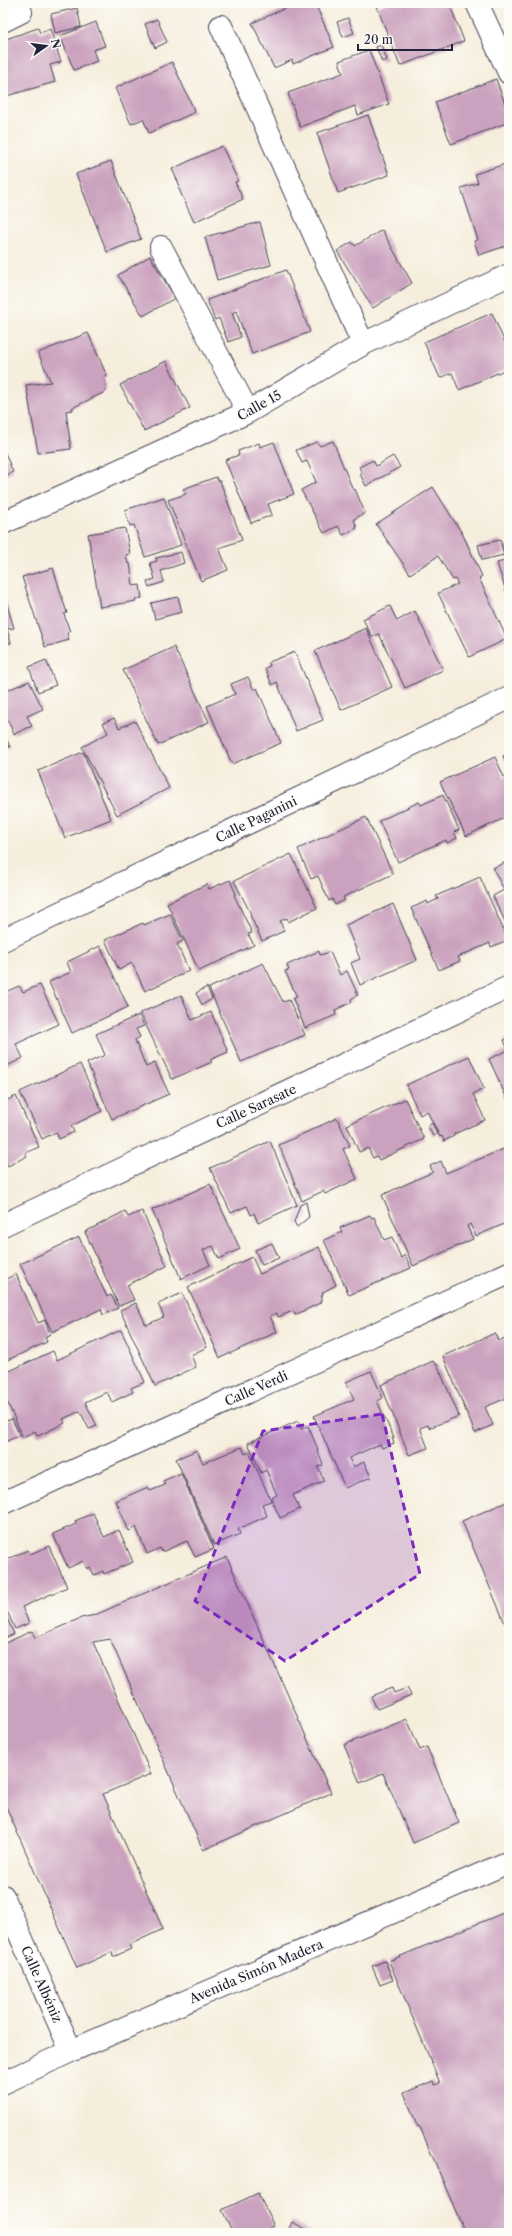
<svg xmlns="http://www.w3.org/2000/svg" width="512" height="2236" font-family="'Libre Caslon Text',serif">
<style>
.building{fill:#caa1be}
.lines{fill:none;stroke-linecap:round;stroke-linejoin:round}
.minor-casing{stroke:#424153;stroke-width:24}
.minor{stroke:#fff;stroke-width:22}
.marked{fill:#7b2cbf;fill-opacity:0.2;stroke:#7b2cbf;stroke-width:3;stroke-dasharray:8 5;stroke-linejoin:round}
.labels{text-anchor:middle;stroke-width:3;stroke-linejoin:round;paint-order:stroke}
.street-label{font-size:13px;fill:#22223b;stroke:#fdfcf7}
</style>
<rect width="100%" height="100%" fill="#fdfcf7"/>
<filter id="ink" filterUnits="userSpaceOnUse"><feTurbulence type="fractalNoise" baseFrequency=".025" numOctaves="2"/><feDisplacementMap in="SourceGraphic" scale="8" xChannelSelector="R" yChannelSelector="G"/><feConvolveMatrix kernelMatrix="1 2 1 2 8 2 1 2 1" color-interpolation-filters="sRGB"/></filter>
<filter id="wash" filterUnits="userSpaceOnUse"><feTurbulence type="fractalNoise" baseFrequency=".012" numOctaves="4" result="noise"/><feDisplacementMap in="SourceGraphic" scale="16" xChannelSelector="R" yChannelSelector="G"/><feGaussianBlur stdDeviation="0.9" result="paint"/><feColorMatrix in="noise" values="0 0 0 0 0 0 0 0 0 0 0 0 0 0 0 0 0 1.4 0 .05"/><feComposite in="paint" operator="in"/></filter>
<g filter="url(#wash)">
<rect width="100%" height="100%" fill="#f6eedd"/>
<g id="blocks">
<path class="building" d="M297,3H315L334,47L293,64L292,60L274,68L252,23Z
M387,3H449L464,41L400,66L377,7Z
M77,8L81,27L55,33L51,14Z
M348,18L354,33L343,37L337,22Z
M157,19L167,42L155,48L145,24Z
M96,22L105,46L93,50L97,61L74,70L60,36Z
M38,28L40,33L50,29L61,62L50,65L55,82L3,97V40Z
M381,45L387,60L382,62L376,47Z
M369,50L389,104L358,115L355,106L300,127L288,93L343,73L339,61Z
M172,62L195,112L149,133L143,119L131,124L115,88Z
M496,79L509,115V122L451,144L435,102Z
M368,115L389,175L338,193L317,133Z
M222,146L238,181L235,182L243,199L194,222L178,187L180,186L172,169Z
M111,161L141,239L107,252L76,174Z
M505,164L509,176V245L479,255L474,241L478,240L461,188L478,183L475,174Z
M260,222L271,265L217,280L205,237Z
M382,230L412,283L373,308L337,251L352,242L355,246Z
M150,256L175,298L143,316L118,275Z
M286,270L310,332L252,354L236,311L232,313L241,337L228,342L219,318L215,320L207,300Z
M492,313L509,352V368L459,390L452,373L440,378L424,342Z
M88,333L107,376L104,378L106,385L105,392L72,408L73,410L66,411L71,449L38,453L26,385L51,382L38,353Z
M166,361L190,408L144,431L120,385Z
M333,441L353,490L355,489L365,513L354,519L357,528L343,535L338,526L324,533L301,490L316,482L307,461L302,463L296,450L317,442L320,446Z
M274,442L294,494L268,504L272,515L251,523L225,460L239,455L238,451L259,443L260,447Z
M3,448L13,472L3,477Z
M393,456L400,467L366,486L360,474L362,473L359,467L373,460L376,466Z
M216,477L218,481H220L242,540L219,548L228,570L201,581L168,500L186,494L183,489Z
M433,487L463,535L482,576L479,578L507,639L469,657L438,593L458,584L455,579L453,580L438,556L410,574L376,524Z
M164,497L181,545L145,557L134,525L130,526L125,510Z
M125,528L130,554L126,555L128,564L130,563L133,586L140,585L142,598L135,599L136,601L100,607L88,534Z
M500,540L504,555L482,560L478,545Z
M509,545V601L497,563L508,560L504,546Z
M181,552L184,563L161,571L164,582L149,587L147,582L155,579L150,563L157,561L156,558Z
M53,568L67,613L64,614L70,632L67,633L69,640L45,647L22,577Z
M3,591L14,628L7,629L11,643L3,645Z
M178,597L182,612L155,619L151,603Z
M390,606L397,621L415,611L443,670L405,688L379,634L372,637L363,619Z
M366,628L392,687L341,710L315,651Z
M174,647L209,722L158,745L123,670Z
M295,652L323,720L296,731L277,682L272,685L265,668L270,666L269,662Z
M46,660L56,685L38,692L29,667Z
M248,677L254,690L257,688L281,743L232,764L207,706L235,694L231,684Z
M29,681L43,709L27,716L32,726L14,734L3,710V692Z
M114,718L119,728L135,721L169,788L117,815L82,747L108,733L103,723Z
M5,736L10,747L3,749V737Z
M83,752L111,819L65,838L38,771Z
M509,753V769L503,756Z
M495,757L504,777L509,775V816L466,836L440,782Z
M443,795L459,830L454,832L457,838L447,843L446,840L398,862L379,821L419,802L421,805Z
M366,817L393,874L343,897L345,900L335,905L332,899L329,901L318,876L311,879L298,849Z
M291,854L317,908L288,922L287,918L280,921L284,931L262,941L250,915L251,914L234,881Z
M509,861V930L493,896L504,890L493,868Z
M480,877L508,940L491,947L490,943L458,957L460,961L439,970L411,908L427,901L428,904L438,899L436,896Z
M230,880L236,894L234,895L252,933L248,934L254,945L199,971L167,903L207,884L209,889Z
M393,904L417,960L360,985L351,963L360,959L346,925Z
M170,914L183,941L177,944L189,971L145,991L132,963L119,970L105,940L143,923L144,925Z
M100,946L128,1007L72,1033L49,982L71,972L67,962Z
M319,951L320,955L330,952L340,975L347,971L358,995L351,999L352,1002L335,1010L336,1015L305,1028L293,999L297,997L285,971L289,970L287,965Z
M263,963L283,1002L289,1000L305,1035L241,1062L209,988Z
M40,985L59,1024L16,1044L23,1058L7,1066L3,1058V993L19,986L23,992Z
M207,987L212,999L202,1005L196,993Z
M181,995L192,1020L211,1012L228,1052L210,1060L212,1062L172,1079L140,1013Z
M139,1015L144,1026L136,1029L140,1037L135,1040L146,1067L155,1063L169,1094L112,1119L87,1063L105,1055L96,1034Z
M509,1038V1103L489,1059L508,1050L504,1040Z
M469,1056L484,1089L473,1094L485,1120L454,1134V1136L444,1141L442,1136L440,1137L427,1111L420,1115L406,1085Z
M80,1064L102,1111L71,1126L74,1132L59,1139L56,1132L42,1139L20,1092Z
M16,1096L39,1147L25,1153L27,1156L8,1166L3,1156V1102Z
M405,1099L424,1139L379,1160L377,1156L373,1158L368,1148L359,1152L347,1125Z
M337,1118L350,1146L343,1149L357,1179L325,1194L323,1191L302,1201L279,1145Z
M432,1123L437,1134L433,1136L428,1126Z
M270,1141L297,1205L258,1223L254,1213L251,1215L247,1206L231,1213L210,1168Z
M506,1148L509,1156V1222L476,1236L470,1224L467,1226L473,1239L413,1266L382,1195L433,1172L430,1166L441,1161L446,1173Z
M210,1184L240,1249L219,1259L213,1246L203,1250L210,1265L181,1279L152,1210Z
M306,1202L309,1217L297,1227L294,1222L300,1205Z
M125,1211L128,1217L142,1211L167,1266L127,1285L134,1300L119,1306L85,1232Z
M370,1215L372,1218L374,1217L384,1240L392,1237L401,1258L405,1255L411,1268L349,1295L324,1240L342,1232L340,1228Z
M79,1237L107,1297L111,1295L118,1308L103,1315L101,1309L52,1332L20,1264Z
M272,1243L279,1258L262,1265L255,1250Z
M319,1247L336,1285L323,1292L320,1303L295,1315L293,1311L278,1317L277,1313L270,1316L277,1332L220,1358L188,1287L252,1257L260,1274Z
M16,1274L38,1323L45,1320L50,1334L45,1337L47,1342L3,1362V1277L4,1280Z
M182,1293L207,1347L191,1355L196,1367L155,1386L120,1310L136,1303L146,1325L164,1317L158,1304Z
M121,1330L145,1382L131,1388L133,1392L112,1402L107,1392L85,1402L97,1426L89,1429L80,1411L63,1419L65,1423L38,1436L35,1431L23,1437L3,1393V1374L53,1351L57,1360Z
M495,1333L498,1341L505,1338L509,1347V1397L485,1407L493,1425L475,1433L443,1356Z
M433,1361L435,1364H437L459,1416L429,1428L428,1425L420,1428L428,1448L409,1455L381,1385Z
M371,1371L383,1398L377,1401L394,1438H392L394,1443L382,1448L380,1444L349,1458L353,1467L364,1462L371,1477L345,1488L314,1416L354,1399L346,1382Z
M3,1414L6,1421L12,1419L20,1435L3,1443Z
M298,1421L301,1429L308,1426L318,1449H317L323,1465L318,1467L324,1481L293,1495L300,1509L280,1518L271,1498L277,1495L266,1470L261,1473L248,1443Z
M242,1447L245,1454L249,1452L271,1501L262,1504L267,1516L238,1529L240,1534L214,1545L176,1459L197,1450L203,1463Z
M181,1473L214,1549L195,1557L187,1541L162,1552L160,1548L147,1554L136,1527L129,1531L116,1501L148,1487L150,1491L165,1485L163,1481Z
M509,1501V1633L462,1521Z
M93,1513L104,1537L119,1530L133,1562L104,1574L103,1571L94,1575L90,1567L87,1569L83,1561L68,1568L53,1534L76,1524L75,1521Z
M49,1546L67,1587L22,1607L29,1623L15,1629L3,1602V1561L28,1550L30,1554Z
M227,1557L331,1793L203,1850L110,1639L93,1642L151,1774L103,1794L163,1929L129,1945L131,1949L113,1957L112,1952L77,1968L3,1800V1644L32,1631L35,1638L81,1618L95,1615Z
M3,1609L14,1634L3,1639Z
M392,1688L394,1693L407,1688L411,1695L377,1709L371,1696Z
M407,1719L420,1750L427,1747L459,1823L413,1843L383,1773L360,1783L344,1745Z
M503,1913L509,1927V2233H465L420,2127H418L404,2093L433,2081L435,2085L440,2083L389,1961Z
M385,1961L393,1980L380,1985L372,1966Z
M258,2193L274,2226L261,2233H233L222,2210Z
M292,2222L314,2233H287Z"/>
</g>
</g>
<g filter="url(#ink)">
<use href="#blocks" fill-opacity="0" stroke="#424153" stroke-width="1"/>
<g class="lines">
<defs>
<path id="minor" d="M477,3L509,73
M3,21L21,12
M221,26L363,344
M161,247L248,412
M3,523L248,412L363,344L509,275
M3,940L509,698
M3,1225L509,987
M3,1503L509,1273
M3,1896L71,2051
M3,2083L71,2051L509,1862"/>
</defs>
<use href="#minor" class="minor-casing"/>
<use href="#minor" class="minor"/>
</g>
</g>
<path class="marked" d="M382,1414L420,1574L285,1661L195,1601L263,1431Z"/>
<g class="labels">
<g class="street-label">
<text transform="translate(259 405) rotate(-29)" y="5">Calle 15</text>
<text transform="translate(256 819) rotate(-26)" y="5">Calle Paganini</text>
<text transform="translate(256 1106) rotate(-25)" y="5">Calle Sarasate</text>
<text transform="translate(256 1388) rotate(-24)" y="5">Calle Verdi</text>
<text transform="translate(256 1971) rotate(-23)" y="5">Avenida Simón Madera</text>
<text transform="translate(42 1984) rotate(66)" y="5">Calle Albéniz</text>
</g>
</g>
<rect width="512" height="2236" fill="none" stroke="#fdfcf7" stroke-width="16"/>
<g transform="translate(46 46) rotate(76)" stroke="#fdfcf7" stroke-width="3" paint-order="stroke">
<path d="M0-3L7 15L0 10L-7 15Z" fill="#22223b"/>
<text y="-6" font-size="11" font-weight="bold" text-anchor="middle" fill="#22223b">N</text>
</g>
<path d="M358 44v6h94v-6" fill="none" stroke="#22223b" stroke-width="2"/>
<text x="364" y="44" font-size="12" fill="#22223b" stroke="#fdfcf7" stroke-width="3" paint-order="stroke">20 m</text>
</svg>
